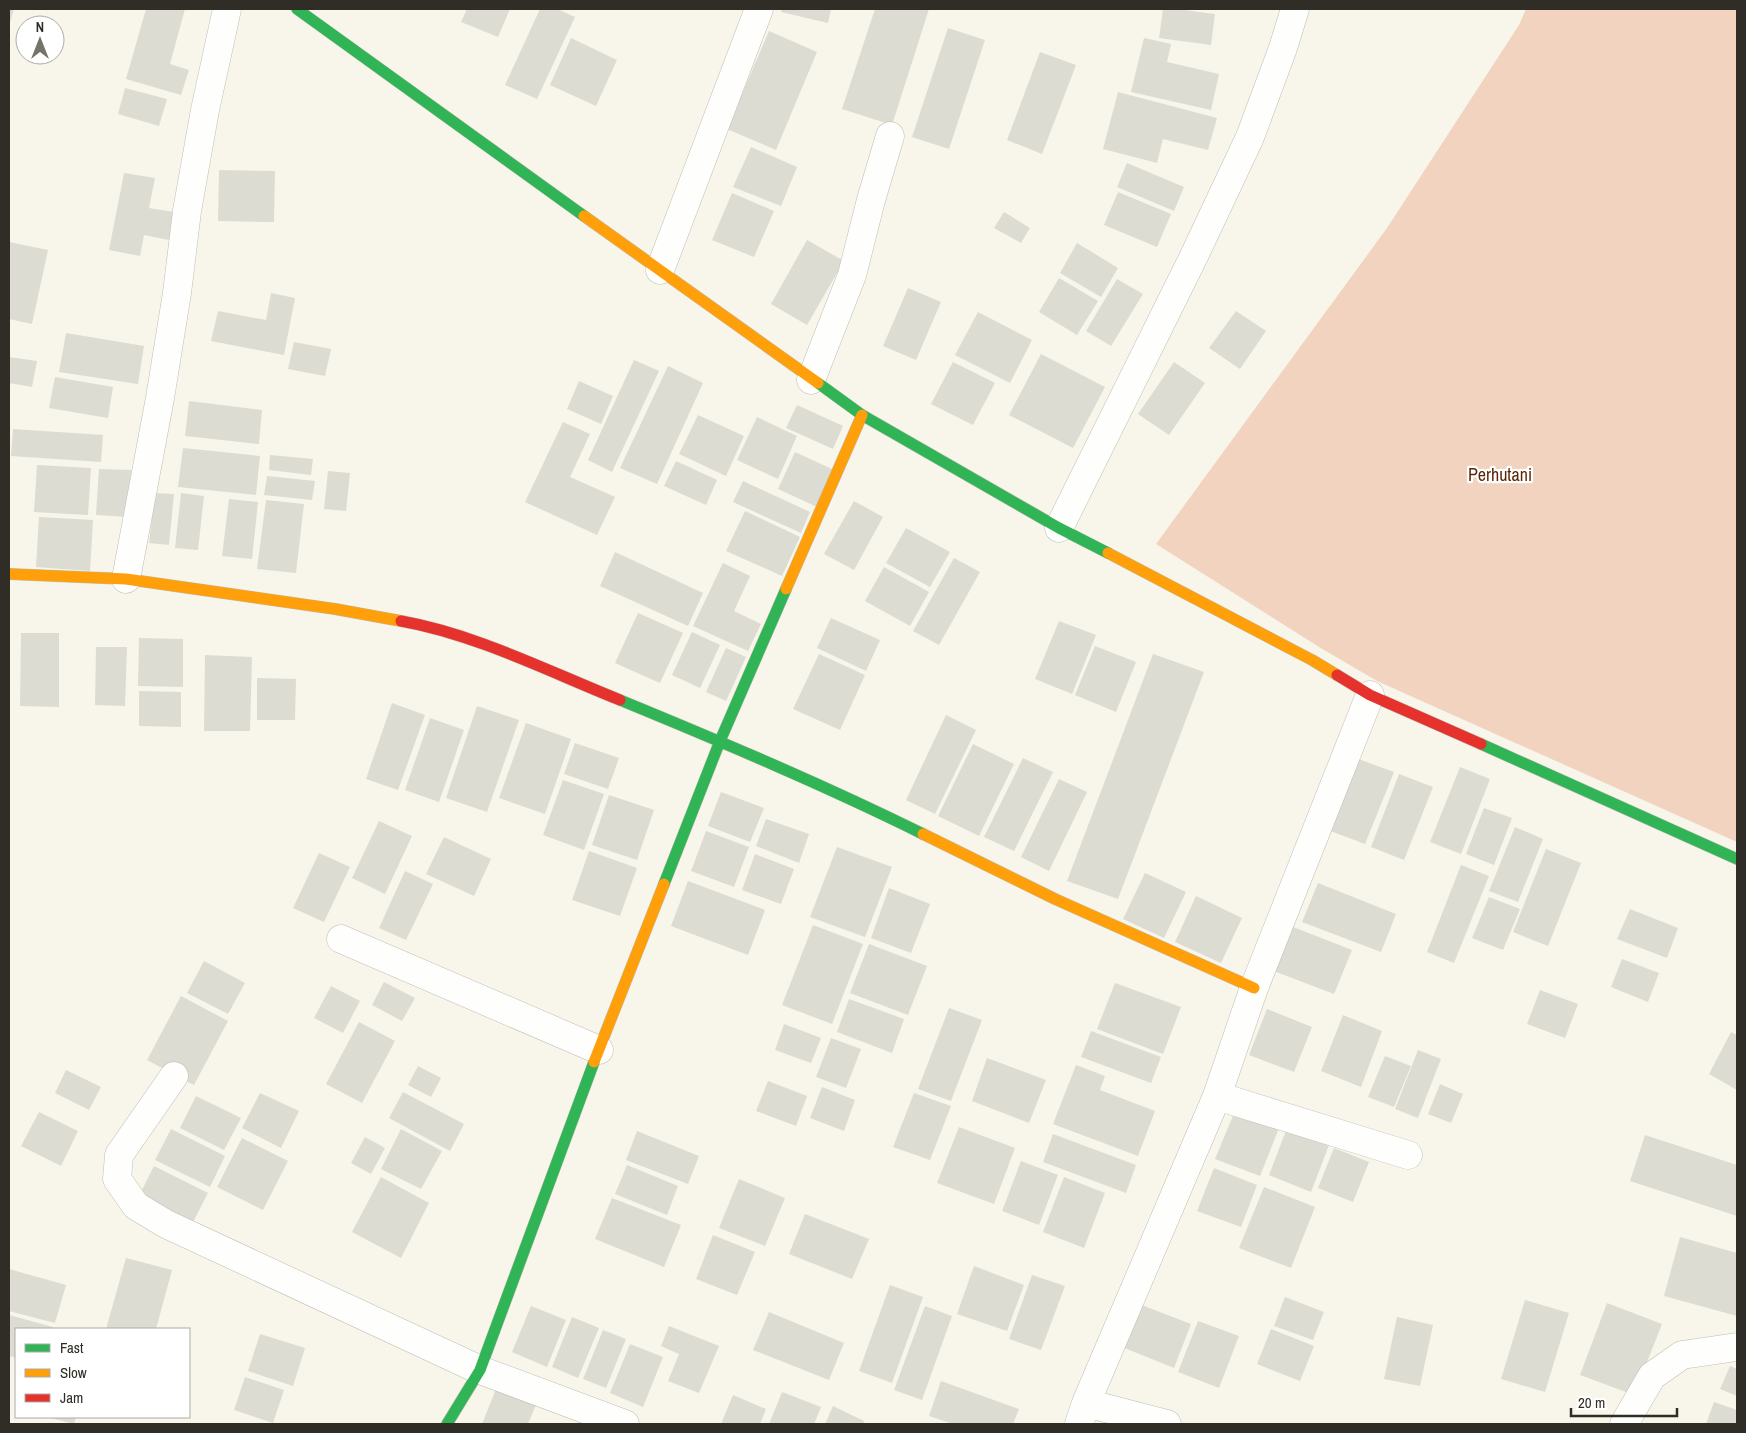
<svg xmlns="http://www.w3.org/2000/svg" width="1746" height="1433" font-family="'Archivo Narrow',sans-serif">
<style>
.forest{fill:#f2d3bf}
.building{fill:#dcdcd3}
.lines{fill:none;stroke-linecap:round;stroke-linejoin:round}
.street-casing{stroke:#bfbdb5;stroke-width:29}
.fast-casing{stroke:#bfbdb5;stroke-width:12}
.slow-casing{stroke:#bfbdb5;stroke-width:12}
.jam-casing{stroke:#bfbdb5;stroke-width:12}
.street{stroke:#fefefc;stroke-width:28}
.fast{stroke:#30b455;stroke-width:11}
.slow{stroke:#ff9f0a;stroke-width:11}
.jam{stroke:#e5322d;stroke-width:11}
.labels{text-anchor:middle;stroke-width:4.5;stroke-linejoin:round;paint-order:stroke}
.park-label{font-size:18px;fill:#59280b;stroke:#fff}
</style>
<rect width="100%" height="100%" fill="#f8f6ea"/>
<path class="forest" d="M1526,9H1737V842L1377,681L1319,647L1156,544L1387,228L1519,25Z"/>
<path class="building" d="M9,9H14L9,26Z
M146,9H185L170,64L189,70L181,95L126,79Z
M467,9H510L498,37L461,22Z
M540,9H557L575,17L537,99L505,85Z
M782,9H831L828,23L781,12Z
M875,9H929L892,125L842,109Z
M1163,9H1176L1215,14L1211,45L1159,38Z
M948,28L985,40L949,149L912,137Z
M769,31L817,52L776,150L727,129Z
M571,38L617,60L596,106L550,85Z
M1144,38L1171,44L1167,62L1219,74L1211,110L1131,92Z
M1040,52L1076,65L1042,154L1007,140Z
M125,88L167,99L159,126L118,114Z
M1118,92L1217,118L1208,150L1163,139L1157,163L1103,149Z
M751,147L797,167L781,206L733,187Z
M1127,163L1184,187L1174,211L1117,187Z
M219,170L275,171L274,222L218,221Z
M124,173L155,178L149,208L180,213L174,241L144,235L140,256L109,250Z
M1118,192L1171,214L1157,247L1104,225Z
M732,193L774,211L754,257L712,240Z
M1004,212L1030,228L1021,243L994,228Z
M807,240L844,261L807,325L771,304Z
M9,242L48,250L32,324L9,319Z
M1077,243L1118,268L1101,297L1060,273Z
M1059,278L1098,301L1077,335L1039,312Z
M1117,279L1143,294L1111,346L1086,331Z
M908,288L941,302L916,360L883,346Z
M271,293L295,298L284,355L211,341L218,311L266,320Z
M1236,311L1266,331L1240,369L1209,348Z
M978,312L1032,340L1010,383L955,355Z
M66,333L144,346L138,384L59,372Z
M294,342L331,349L325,376L288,369Z
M1041,354L1105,387L1073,448L1009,415Z
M9,357L37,361L32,387L9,383Z
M634,360L659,371L612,472L588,460Z
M953,362L995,383L973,425L931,404Z
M1174,362L1205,383L1169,435L1138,414Z
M668,366L703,383L657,484L620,468Z
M55,377L113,387L108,418L49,408Z
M579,381L613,396L601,424L567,409Z
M189,401L262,410L259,444L185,436Z
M797,405L843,426L833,449L786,428Z
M698,415L744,436L726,476L679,454Z
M757,417L797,436L778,479L737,460Z
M563,422L590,434L570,477L615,497L597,535L525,502Z
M13,429L103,435L101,462L11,456Z
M183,448L260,456L256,495L178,487Z
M795,452L834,470L817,507L778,489Z
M270,455L313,459L311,475L269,470Z
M676,461L717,480L706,505L664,486Z
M37,465L91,468L88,515L34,512Z
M99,469L131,470L128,517L96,515Z
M328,471L350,473L346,511L324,509Z
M267,476L315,481L312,500L264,495Z
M743,481L810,512L801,533L733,502Z
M155,493L174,494L169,545L149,543Z
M181,493L204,496L198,550L175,548Z
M229,499L258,502L252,559L222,556Z
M266,500L304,504L296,573L257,569Z
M854,501L883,517L854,570L824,554Z
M745,511L800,537L782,576L726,551Z
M39,517L93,520L90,571L36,567Z
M906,528L950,552L930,587L886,563Z
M615,552L703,593L688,626L600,586Z
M954,558L980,572L939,645L913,631Z
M723,563L750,576L734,611L761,624L748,651L693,626Z
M884,567L929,592L910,626L865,601Z
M638,613L683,633L660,683L615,663Z
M831,618L880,640L866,671L817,648Z
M1059,621L1096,635L1072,694L1035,679Z
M692,632L720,645L700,688L672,675Z
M21,633H59V707L20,706Z
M139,638L183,639V687L138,686Z
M1095,646L1136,662L1116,712L1075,695Z
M96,647H127L125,706L95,705Z
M726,648L746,657L726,701L706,692Z
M819,654L865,675L840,730L793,709Z
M1153,654L1204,672L1118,899L1067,881Z
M205,655L252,657L250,731H204Z
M257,678L296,679L295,720H257Z
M139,691L181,692V727L139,726Z
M392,703L425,715L398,790L366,779Z
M477,706L519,720L487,812L446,798Z
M946,715L976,730L935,814L906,800Z
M430,718L464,730L439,802L405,790Z
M526,723L571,739L545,814L499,798Z
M575,743L619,758L608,789L564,774Z
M973,744L1014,764L979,836L938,816Z
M1353,757L1394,772L1365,844L1325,829Z
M1023,758L1053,772L1014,851L984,837Z
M1460,767L1490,779L1461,854L1430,842Z
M1399,774L1433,787L1404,860L1371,847Z
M1059,779L1087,792L1049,871L1021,857Z
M563,780L604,794L584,850L543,835Z
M721,792L764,808L750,842L708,826Z
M609,795L654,810L637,860L592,845Z
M1484,808L1512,818L1494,865L1466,854Z
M766,819L809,834L799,863L756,846Z
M379,821L412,836L385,894L352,878Z
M1515,827L1543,839L1518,902L1489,891Z
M706,831L749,847L734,887L691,871Z
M444,837L491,859L474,896L426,874Z
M837,847L892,867L865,937L810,917Z
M1546,849L1581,863L1548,946L1513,932Z
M589,851L637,868L620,916L572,900Z
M319,853L350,867L324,922L293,908Z
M755,854L794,869L781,904L742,890Z
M1461,865L1489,876L1454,963L1427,952Z
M405,871L433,884L406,940L379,928Z
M1145,873L1186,892L1164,938L1123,919Z
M688,881L765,910L748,955L671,926Z
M1318,883L1396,914L1381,952L1302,922Z
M889,888L930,904L911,953L871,938Z
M1196,896L1242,918L1221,963L1175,942Z
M1489,897L1520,909L1503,950L1472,938Z
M1630,909L1678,928L1667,958L1617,939Z
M813,925L863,944L832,1024L782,1005Z
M1288,925L1352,950L1334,994L1271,970Z
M869,944L927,966L908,1015L850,993Z
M1622,959L1659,973L1648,1002L1611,987Z
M204,961L245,983L228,1014L187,993Z
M384,982L415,998L402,1021L372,1005Z
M1115,983L1181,1007L1163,1054L1097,1029Z
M331,986L360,1001L343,1033L314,1018Z
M1540,990L1578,1004L1565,1038L1527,1024Z
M181,996L228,1021L194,1085L147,1060Z
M849,999L904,1019L892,1053L837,1032Z
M949,1008L982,1020L951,1101L918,1089Z
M1267,1009L1312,1027L1294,1072L1249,1055Z
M1343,1015L1382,1031L1361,1087L1321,1071Z
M359,1022L395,1041L362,1103L326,1084Z
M784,1024L821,1038L811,1063L775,1050Z
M1091,1031L1161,1057L1151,1083L1081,1057Z
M1731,1032L1737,1035V1090L1709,1074Z
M831,1038L861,1049L846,1088L816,1077Z
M1418,1050L1441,1059L1418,1118L1395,1109Z
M1385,1056L1411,1066L1394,1107L1368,1097Z
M987,1058L1046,1080L1029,1123L972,1101Z
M1076,1065L1105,1076L1100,1090L1155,1111L1138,1156L1053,1124Z
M418,1066L441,1078L431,1097L408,1085Z
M66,1070L101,1087L89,1110L55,1093Z
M768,1081L807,1096L796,1126L756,1111Z
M1440,1084L1463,1094L1451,1123L1428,1114Z
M822,1087L855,1100L844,1131L810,1118Z
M403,1092L464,1124L450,1151L389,1118Z
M260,1093L299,1111L281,1148L242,1128Z
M914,1093L951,1106L930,1160L893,1147Z
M196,1096L241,1118L224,1150L180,1128Z
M1235,1111L1279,1128L1260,1176L1215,1159Z
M39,1112L78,1131L61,1166L21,1146Z
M959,1127L1015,1148L994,1204L937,1183Z
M1287,1128L1329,1145L1311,1192L1269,1175Z
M171,1129L225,1156L210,1187L155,1160Z
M401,1129L442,1151L421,1189L381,1169Z
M637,1131L699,1156L688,1184L626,1160Z
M1053,1134L1136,1165L1126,1193L1043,1162Z
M1645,1135L1737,1165V1216L1630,1181Z
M365,1137L385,1148L371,1174L351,1163Z
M242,1138L288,1161L263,1210L217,1187Z
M1334,1148L1369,1162L1353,1202L1318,1188Z
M1021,1161L1058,1175L1039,1225L1002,1211Z
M627,1165L678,1186L667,1215L615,1194Z
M154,1166L208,1193L189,1230L135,1204Z
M1214,1168L1257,1185L1241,1227L1197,1211Z
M381,1177L429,1203L401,1258L352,1232Z
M1064,1177L1105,1193L1084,1248L1043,1232Z
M739,1179L785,1198L765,1246L719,1228Z
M1264,1187L1315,1207L1291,1268L1239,1248Z
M612,1198L681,1225L664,1267L595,1239Z
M805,1214L869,1239L852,1279L789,1254Z
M713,1235L755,1252L737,1295L696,1279Z
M1680,1237L1737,1253V1316L1664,1296Z
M126,1258L172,1270L156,1329H106Z
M974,1266L1024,1285L1007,1331L957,1314Z
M9,1269L66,1285L55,1323L9,1311Z
M1032,1275L1065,1286L1041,1350L1009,1339Z
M890,1285L923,1297L892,1383L859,1371Z
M1285,1297L1324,1312L1313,1340L1274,1326Z
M1525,1300L1569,1313L1545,1392L1501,1379Z
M1607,1303L1662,1324L1634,1395L1580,1375Z
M1139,1304L1191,1324L1174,1368L1122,1347Z
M531,1306L566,1320L547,1367L512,1352Z
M925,1306L952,1316L922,1400L894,1390Z
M769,1312L844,1343L829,1380L753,1350Z
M9,1315L53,1327L52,1329H16V1358L9,1356Z
M572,1317L599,1328L578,1378L552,1367Z
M1397,1317L1433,1325L1420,1386L1384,1379Z
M1198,1321L1239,1336L1219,1388L1178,1372Z
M669,1326L719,1346L699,1393L668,1381L679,1354L661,1346Z
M1271,1329L1314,1346L1300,1381L1257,1364Z
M603,1330L626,1339L606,1388L583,1379Z
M260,1334L305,1348L293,1386L248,1371Z
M630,1344L663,1357L643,1407L610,1393Z
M1730,1366L1737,1369V1396L1720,1389Z
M245,1377L284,1390L273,1423L234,1410Z
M941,1381L1019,1409L1013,1424H953L929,1416Z
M496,1389L536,1405L528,1424H482Z
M782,1392L821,1407L814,1424H769Z
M733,1395L766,1409L760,1424H721Z
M1714,1402L1737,1410V1424H1706Z
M833,1406L864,1421L863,1424H825Z
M47,1417H76L74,1424Z"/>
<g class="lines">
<defs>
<path id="street" d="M660,270L759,9
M811,380L852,275L871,200L890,136
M1059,528L1194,256L1250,137L1283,48L1295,9
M126,579L160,398L177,293L187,211L205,110L227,9
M341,939L599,1050
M174,1076L119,1155L117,1179L136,1206L166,1224L480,1370L625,1424
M1217,1096L1408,1155
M1086,1403L1167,1424
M1079,1424L1086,1403L1217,1096L1254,988L1370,695
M1624,1424L1652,1376L1682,1355L1737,1347"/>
<path id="fast" d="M297,9L584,216
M818,383L862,415L1059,528L1108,553
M620,700C722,742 824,785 923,834
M1481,744L1737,859
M664,884L720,741L786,589
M447,1424L480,1370L594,1062"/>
<path id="slow" d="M584,216L818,383
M1108,553L1312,660L1337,675
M9,574L126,579L335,609L401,621
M786,589L862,415
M923,834L1055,899L1254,988
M594,1062L664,884"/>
<path id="jam" d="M401,621C475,634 550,672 620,700
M1337,675L1370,695L1481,744"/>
</defs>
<use href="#street" class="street-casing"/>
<use href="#fast" class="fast-casing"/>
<use href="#slow" class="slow-casing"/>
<use href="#jam" class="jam-casing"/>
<use href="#street" class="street"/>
<use href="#fast" class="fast"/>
<use href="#slow" class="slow"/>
<use href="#jam" class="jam"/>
</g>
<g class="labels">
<g class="park-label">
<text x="1500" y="481">Perhutani</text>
</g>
</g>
<rect width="1746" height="1433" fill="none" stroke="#2f2d25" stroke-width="20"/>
<rect x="15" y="1328" width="175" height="90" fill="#ffffff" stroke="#acaba8"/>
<rect x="25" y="1344" width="25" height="8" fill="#30b455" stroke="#acaba8"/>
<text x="60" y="1353" font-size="15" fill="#2f2d25">Fast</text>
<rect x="25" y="1369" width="25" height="8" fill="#ff9f0a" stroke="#acaba8"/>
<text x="60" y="1378" font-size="15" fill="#2f2d25">Slow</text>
<rect x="25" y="1394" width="25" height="8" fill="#e5322d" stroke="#acaba8"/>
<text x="60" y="1403" font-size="15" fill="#2f2d25">Jam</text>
<g transform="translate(40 40)"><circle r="24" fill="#ffffff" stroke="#acaba8"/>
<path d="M0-4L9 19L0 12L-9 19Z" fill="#75736a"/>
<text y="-8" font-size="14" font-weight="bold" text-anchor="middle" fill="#2f2d25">N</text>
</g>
<path d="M1571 1408v8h106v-8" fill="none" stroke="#2f2d25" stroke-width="2.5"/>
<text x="1578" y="1408" font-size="15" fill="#2f2d25" stroke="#ffffff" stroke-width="4" paint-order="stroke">20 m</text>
</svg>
